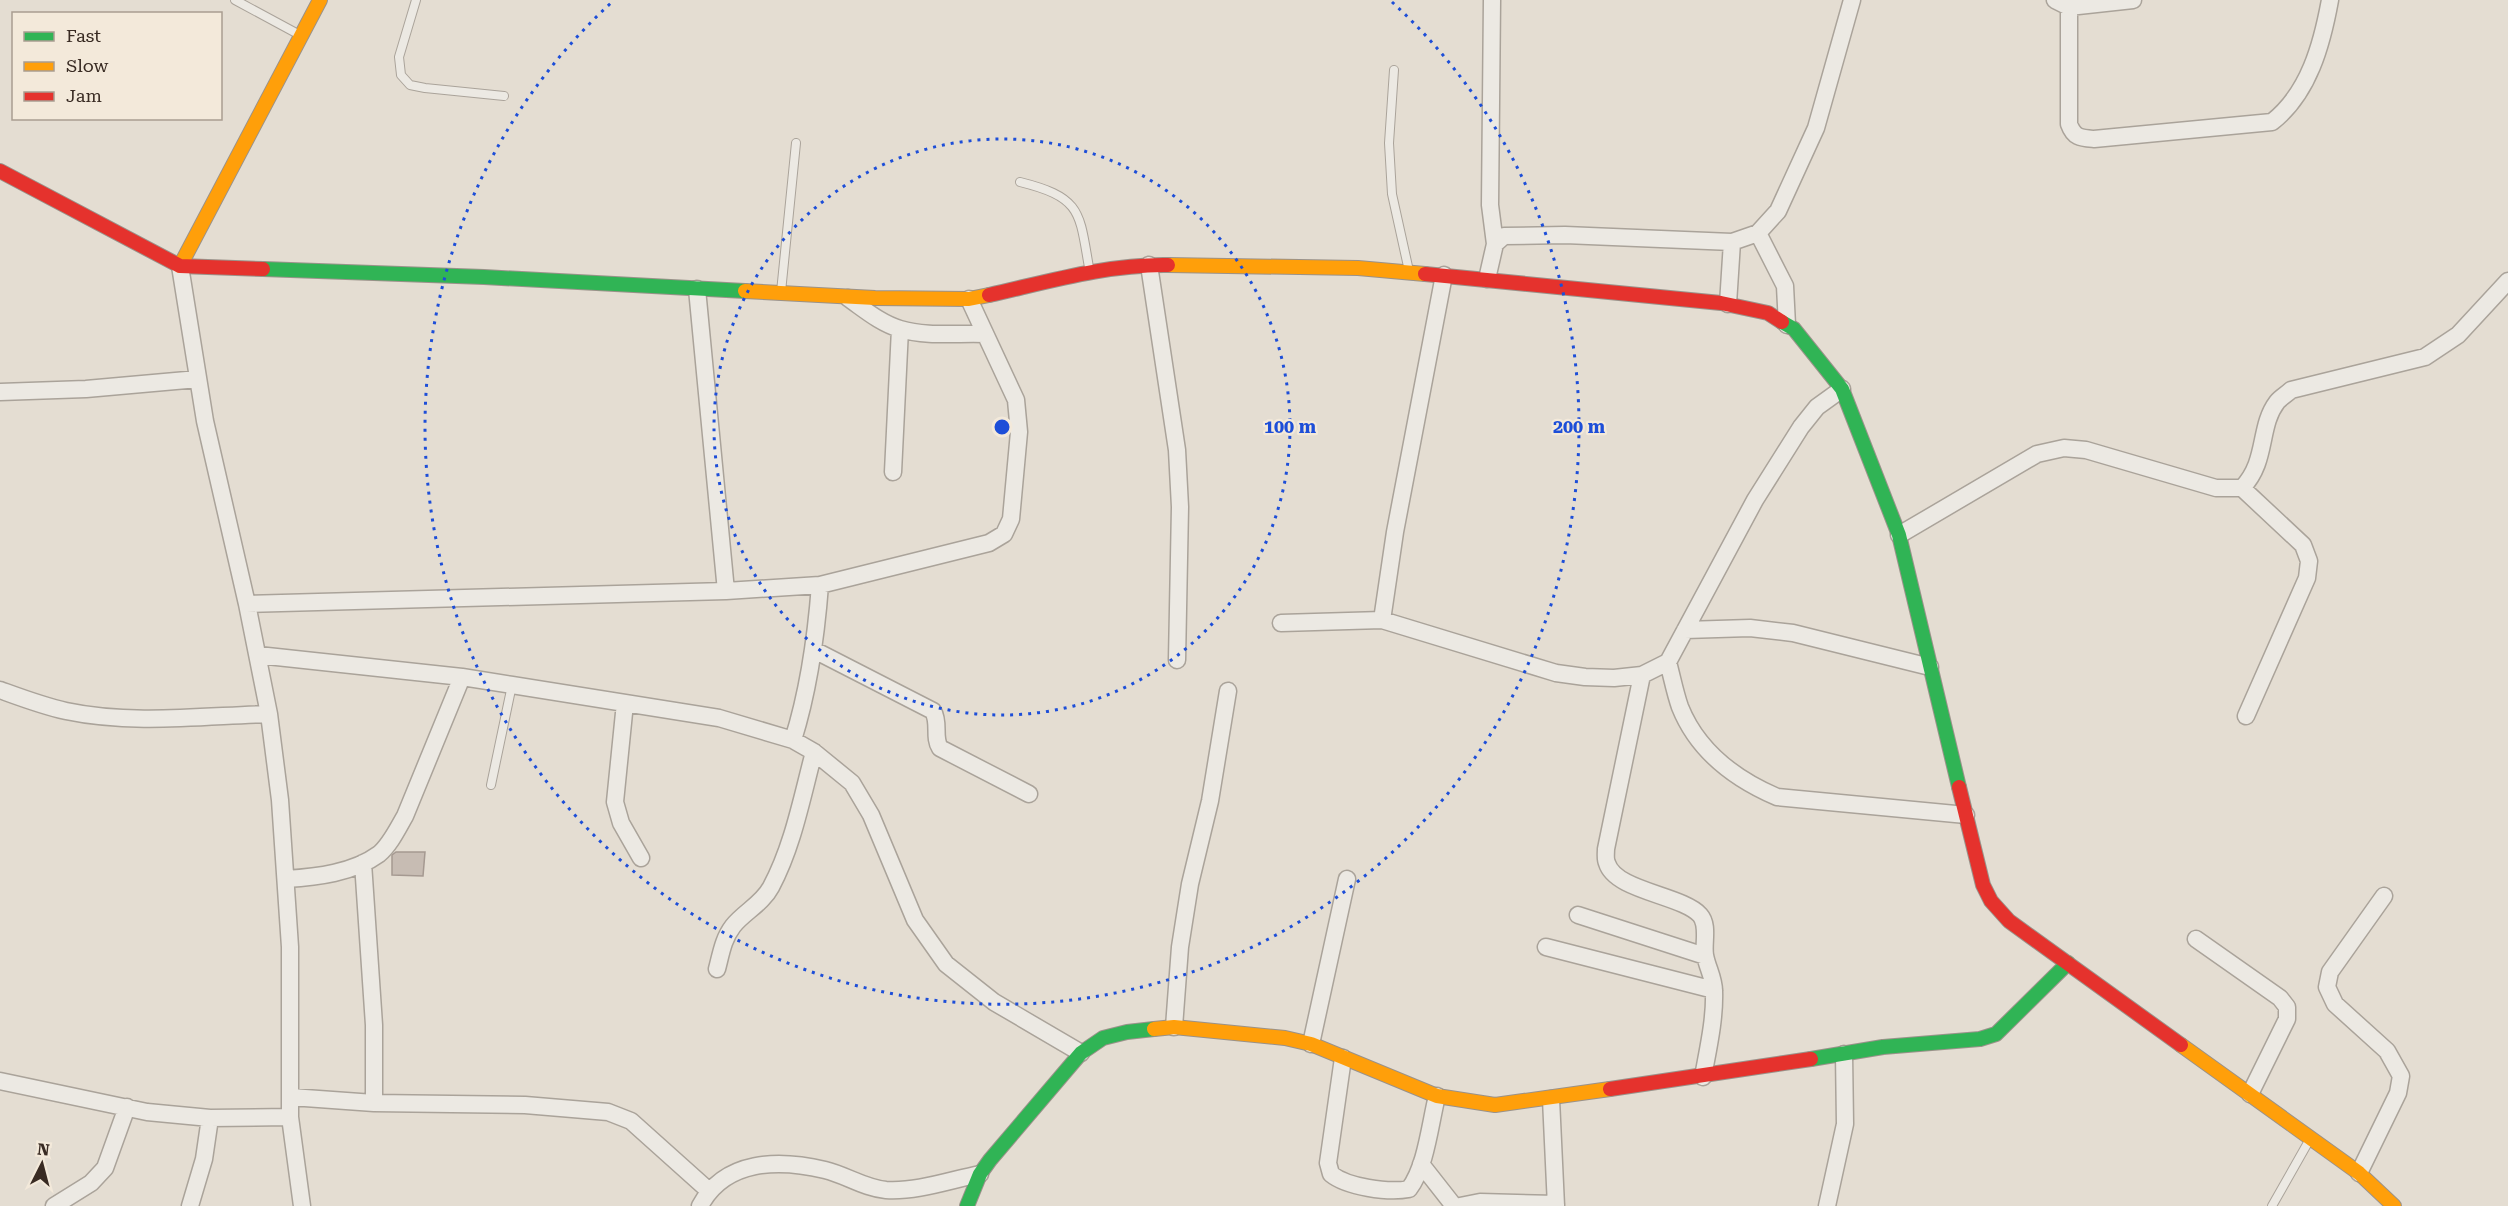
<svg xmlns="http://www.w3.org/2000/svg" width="2508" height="1206" font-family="'Roboto Serif',serif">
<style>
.building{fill:#c7bcb3;stroke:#a59991;stroke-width:1.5}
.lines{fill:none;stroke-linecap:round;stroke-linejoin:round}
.lane-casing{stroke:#aaa39a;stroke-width:10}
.street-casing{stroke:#aaa39a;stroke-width:19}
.fast-casing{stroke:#9a928a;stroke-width:16}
.slow-casing{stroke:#9a928a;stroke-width:16}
.jam-casing{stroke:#9a928a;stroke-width:16}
.lane{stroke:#ece9e3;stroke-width:8}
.street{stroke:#ece9e3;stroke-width:16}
.fast{stroke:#30b455;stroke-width:14}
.slow{stroke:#ff9f0a;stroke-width:14}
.jam{stroke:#e5322d;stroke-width:14}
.ring{fill:none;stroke:#1d4ed8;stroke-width:3;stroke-dasharray:3 6}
.centre{fill:#1d4ed8;stroke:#f3e9da;stroke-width:3}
.ring-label{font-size:18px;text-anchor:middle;font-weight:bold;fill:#1d4ed8;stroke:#f3e9da;stroke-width:4.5;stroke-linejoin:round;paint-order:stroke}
</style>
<rect width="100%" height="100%" fill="#e4ddd2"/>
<path class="building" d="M396,852H425L423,876L392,875V855Z"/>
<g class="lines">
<defs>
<path id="lane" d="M235,0L298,34
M416,0L399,57L401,75L410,85L425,88L504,96
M1394,70L1389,143L1392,194L1409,271
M1020,182C1084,198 1079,213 1090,273
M781,292L796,143
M491,785L512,685
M2272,1206L2310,1139"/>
<path id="street" d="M1492,0L1490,205L1495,244
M2055,0L2069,7L2133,0
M2069,0V124C2074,138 2081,138 2094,139L2272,122C2309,93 2322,44 2330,0
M1758,233L1785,286L1787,325
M1149,265L1177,450L1180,507L1177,660
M180,266L205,421L247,604L269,714L280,800L290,947V1117L302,1206
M1487,279L1495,244L1504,236L1565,235L1732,242L1758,233L1778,211L1816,128L1852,0
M697,289L726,591
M848,298C864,309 880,323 900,329C926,337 957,333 984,334
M1728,304L1732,242
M0,392L86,389L198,379
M893,472L900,329
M2242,488L2303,545L2309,561L2307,578L2246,716
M1899,535L2037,454L2064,448L2086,450L2216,488H2242C2268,461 2258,427 2277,402C2280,398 2287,394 2291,390L2425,357L2458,335L2508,281
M247,604L726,591L820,585L989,543L1004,534L1011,519L1019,432L1016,400L969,299
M1382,620L1395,532L1444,275
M1281,623L1382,620L1556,673L1585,677L1614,678L1642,675L1668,662L1755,500L1801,427L1817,407L1842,389
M1685,630L1750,628L1793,633L1930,667
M814,650L933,711C940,723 933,737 940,748L1029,794
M258,655L462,677L512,685L719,718L793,740L814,752L852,783L871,815L915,920L946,964L994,1002L1081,1053
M1668,662C1672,677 1675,693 1680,707C1698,752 1735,779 1777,797L1966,815
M1642,675L1606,849C1606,853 1605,859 1607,863C1615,891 1682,895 1700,915C1709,925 1703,943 1705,955C1707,967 1714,978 1714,991C1715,1019 1708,1049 1703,1077
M0,690C22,698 43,706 66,711C132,725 203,716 269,714
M625,703L615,802L621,823L641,858
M793,740C809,689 816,638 820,585
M363,863L374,1025V1103
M286,879C317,877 353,873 379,854C390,845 398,828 405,816L462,677
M1578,915L1705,956
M2196,939L2280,998L2287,1007V1019L2250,1094
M1546,947L1714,990
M717,969C721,954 723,939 733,926C744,912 762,904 771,887C793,846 802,797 814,752
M1174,1027L1180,947L1190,884L1210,801L1228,691
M1311,1044L1347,879
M1343,1058L1328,1163L1331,1174C1347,1187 1388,1193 1409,1189C1426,1167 1430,1124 1437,1096
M0,1081L147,1112L210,1118L290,1117
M291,1097L374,1103L525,1105L608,1112L631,1121L708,1190
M1551,1099L1556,1206
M1421,1164L1454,1206
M2359,1173L2398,1093L2401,1076L2387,1051L2335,1004L2327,987L2330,972L2384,896
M54,1206L91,1183L105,1168L127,1107
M190,1206L204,1159L210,1118
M700,1206C725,1159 779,1159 825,1170C846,1175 864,1188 886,1190C917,1192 950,1180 980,1174
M1460,1206L1480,1202L1556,1204
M1827,1206L1845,1124L1844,1054"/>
<path id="fast" d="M263,269L484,277L745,291
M1782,322L1794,329L1842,389L1899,535L1959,787
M1811,1059L1883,1047L1980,1039L1996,1034L2068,963
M967,1206L980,1174L990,1160L1081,1053L1103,1038L1127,1032L1154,1029"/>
<path id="slow" d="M1168,265L1358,268L1425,274
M180,266L320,0
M745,291L875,298L969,299L989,295
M1154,1029L1174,1027L1285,1038L1311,1044L1437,1096L1495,1105L1610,1089
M2181,1045L2359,1173L2394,1206"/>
<path id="jam" d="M0,171L180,266L263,269
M1425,274L1721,303L1768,313L1782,322
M989,295C1047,282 1108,264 1168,265
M1959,787L1983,885L1991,901L2009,921L2181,1045
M1610,1089L1811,1059"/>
</defs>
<use href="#lane" class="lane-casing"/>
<use href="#street" class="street-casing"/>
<use href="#fast" class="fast-casing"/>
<use href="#slow" class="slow-casing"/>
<use href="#jam" class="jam-casing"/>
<use href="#lane" class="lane"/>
<use href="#street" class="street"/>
<use href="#fast" class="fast"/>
<use href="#slow" class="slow"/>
<use href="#jam" class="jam"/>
</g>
<g class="ring">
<circle cx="1002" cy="427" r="288"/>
<path d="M1392 2A577 577 0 1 1 612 2"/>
</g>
<circle cx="1002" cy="427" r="9" class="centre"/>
<g class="ring-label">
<text x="1290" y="433">100 m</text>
<text x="1579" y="433">200 m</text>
</g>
<rect x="12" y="12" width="210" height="108" fill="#f3e9da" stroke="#a99d91" stroke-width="1.5"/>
<rect x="24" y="32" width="30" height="9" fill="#30b455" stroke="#a99d91" stroke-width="1.5"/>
<text x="66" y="42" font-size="18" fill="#392b23">Fast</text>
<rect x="24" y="62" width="30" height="9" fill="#ff9f0a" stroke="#a99d91" stroke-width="1.5"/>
<text x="66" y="72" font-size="18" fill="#392b23">Slow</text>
<rect x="24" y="92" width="30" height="9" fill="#e5322d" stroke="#a99d91" stroke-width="1.5"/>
<text x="66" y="102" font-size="18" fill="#392b23">Jam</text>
<g transform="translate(42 1164) rotate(6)" stroke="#f3e9da" stroke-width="4.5" paint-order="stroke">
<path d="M0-4.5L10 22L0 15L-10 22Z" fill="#392b23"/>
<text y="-9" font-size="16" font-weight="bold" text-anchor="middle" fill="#392b23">N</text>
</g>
</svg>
